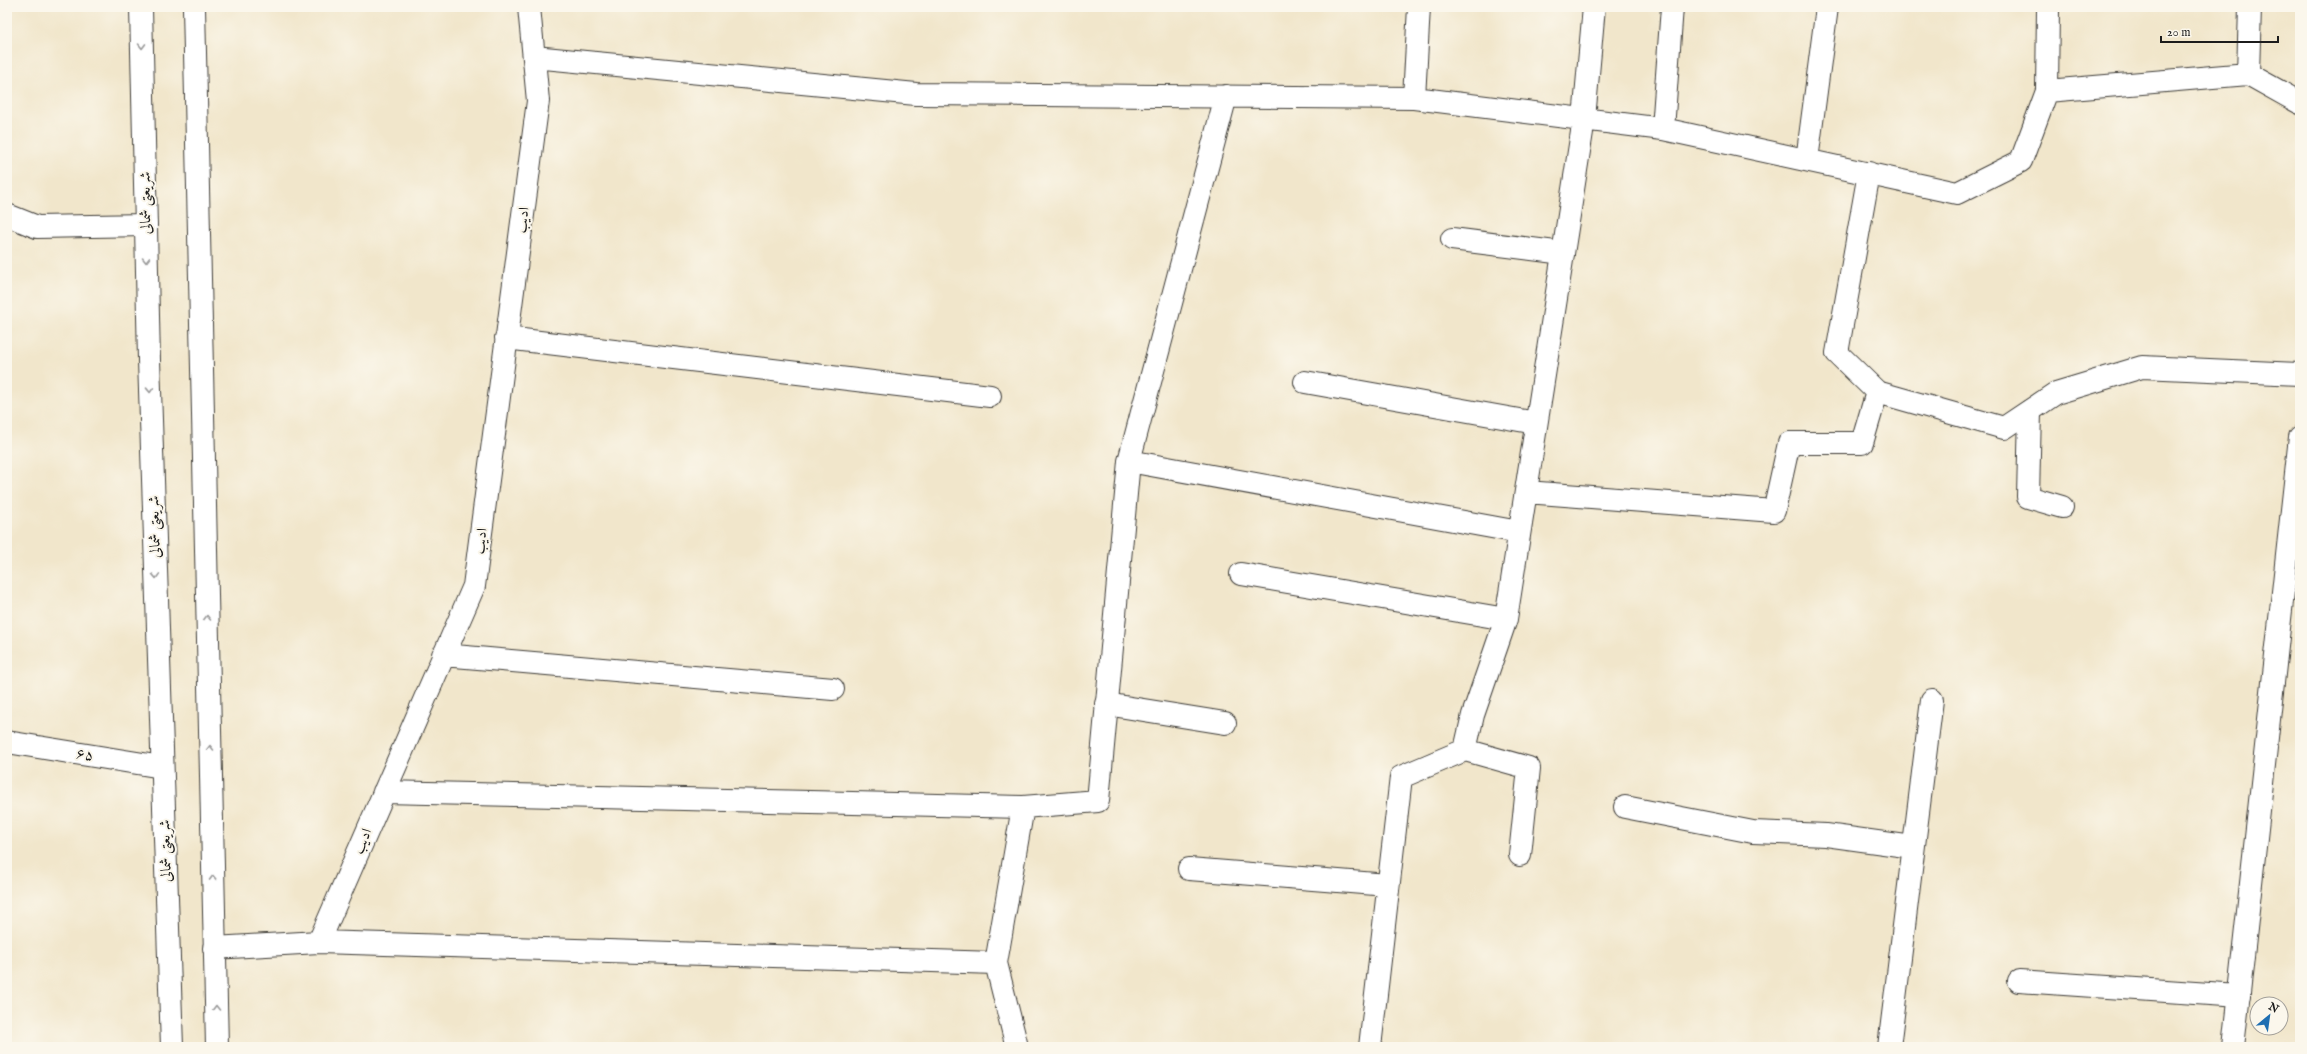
<svg xmlns="http://www.w3.org/2000/svg" width="2307" height="1054" font-family="'IM FELL English',Amiri,serif">
<style>
.lines{fill:none;stroke-linecap:round;stroke-linejoin:round}
.service-casing{stroke:#3c3a36;stroke-width:24}
.minor-casing{stroke:#3c3a36;stroke-width:24}
.primary-casing{stroke:#3c3a36;stroke-width:24}
.service{stroke:#fff;stroke-width:22}
.minor{stroke:#fff;stroke-width:22}
.primary{stroke:#fff;stroke-width:22}
.oneway{stroke:#999}
.labels{text-anchor:middle;stroke-width:4;stroke-linejoin:round;paint-order:stroke}
.street-label{font-size:15px;fill:#1c1c1c;stroke:#fbf7ec}
</style>
<rect width="100%" height="100%" fill="#fbf7ec"/>
<filter id="ink" filterUnits="userSpaceOnUse"><feTurbulence type="fractalNoise" baseFrequency=".025" numOctaves="2"/><feDisplacementMap in="SourceGraphic" scale="8" xChannelSelector="R" yChannelSelector="G"/><feConvolveMatrix kernelMatrix="1 2 1 2 8 2 1 2 1" color-interpolation-filters="sRGB"/></filter>
<filter id="wash" filterUnits="userSpaceOnUse"><feTurbulence type="fractalNoise" baseFrequency=".012" numOctaves="4" result="noise"/><feDisplacementMap in="SourceGraphic" scale="16" xChannelSelector="R" yChannelSelector="G"/><feGaussianBlur stdDeviation="0.9" result="paint"/><feColorMatrix in="noise" values="0 0 0 0 0 0 0 0 0 0 0 0 0 0 0 0 0 1.4 0 .05"/><feComposite in="paint" operator="in"/></filter>
<g filter="url(#wash)">
<rect width="100%" height="100%" fill="#f1e6cb"/>
</g>
<g filter="url(#ink)">
<g class="lines">
<defs>
<path id="service" d="M1452,239L1563,253
M2030,411L2028,497L2062,507
M1106,704L1225,723
M2019,981L2239,996"/>
<path id="minor" d="M2048,7L2047,91L2248,74
M2250,7L2248,74L2300,103
M534,57L916,94L1414,98L1663,129L1672,7
M1414,98L1419,7
M1663,129L1957,193L2021,161L2047,91
M1807,160L1827,7
M1869,173L1837,353L1877,392L2004,428L2056,393L2142,367L2300,374
M7,215L37,227L146,225
M506,338L990,396
M1305,382L1536,423
M1129,461L1519,532
M1526,492L1774,511L1789,443H1862L1877,392
M1241,574L1506,619
M443,655L833,689
M7,742L162,767
M1465,750L1529,768L1520,855
M384,792L1023,807L1098,801L1129,461L1226,96
M1625,807L1753,832L1826,835L1913,847
M1189,869L1388,885
M319,942L996,963
M214,948L319,942L474,586L538,101L529,7
M1017,1047L996,963L1023,807
M1370,1047L1401,777L1465,750L1473,715L1506,619L1584,119L1594,7
M1889,1047L1932,700
M2233,1047L2300,437"/>
<path id="primary" d="M141,7L149,360L172,1047
M194,7L217,1047"/>
</defs>
<use href="#service" class="service-casing"/>
<use href="#minor" class="minor-casing"/>
<use href="#primary" class="primary-casing"/>
<use href="#service" class="service"/>
<use href="#minor" class="minor"/>
<use href="#primary" class="primary"/>
</g>
<defs><path id="oneway-chevron" d="M-2-3.5L2.5 0L-2 3.5" fill="none" stroke-width="1.6" stroke-linecap="round" stroke-linejoin="round"/></defs>
<g class="oneway">
<use href="#oneway-chevron" transform="translate(142 46) rotate(89)"/>
<use href="#oneway-chevron" transform="translate(146 260) rotate(89)"/>
<use href="#oneway-chevron" transform="translate(150 390) rotate(88)"/>
<use href="#oneway-chevron" transform="translate(156 576) rotate(88)"/>
<use href="#oneway-chevron" transform="translate(207 618) rotate(-91)"/>
<use href="#oneway-chevron" transform="translate(210 748) rotate(-91)"/>
<use href="#oneway-chevron" transform="translate(213 878) rotate(-91)"/>
<use href="#oneway-chevron" transform="translate(216 1008) rotate(-91)"/>
</g>
</g>
<g class="labels">
<g class="street-label">
<text transform="translate(145 203) rotate(-91)" y="5">شریعتی شمالی</text>
<text transform="translate(522 220) rotate(-82)" y="5">ادیب</text>
<text transform="translate(154 527) rotate(-92)" y="5">شریعتی شمالی</text>
<text transform="translate(480 541) rotate(-82)" y="5">ادیب</text>
<text transform="translate(85 754) rotate(9)" y="5">۶۵</text>
<text transform="translate(362 841) rotate(-67)" y="5">ادیب</text>
<text transform="translate(165 851) rotate(-92)" y="5">شریعتی شمالی</text>
</g>
</g>
<rect width="2307" height="1054" fill="none" stroke="#fbf7ec" stroke-width="24"/>
<g transform="translate(2269 1016) rotate(29)"><circle r="19" fill="#fbf7ec" stroke="#a29f99"/>
<path d="M0-3L7 15L0 10L-7 15Z" fill="#1f6fb2"/>
<text y="-6" font-size="11" font-weight="bold" text-anchor="middle" fill="#1c1c1c">N</text>
</g>
<path d="M2161 36v6h117v-6" fill="none" stroke="#1c1c1c" stroke-width="2"/>
<text x="2167" y="36" font-size="12" fill="#1c1c1c" stroke="#fbf7ec" stroke-width="3" paint-order="stroke">20 m</text>
</svg>
